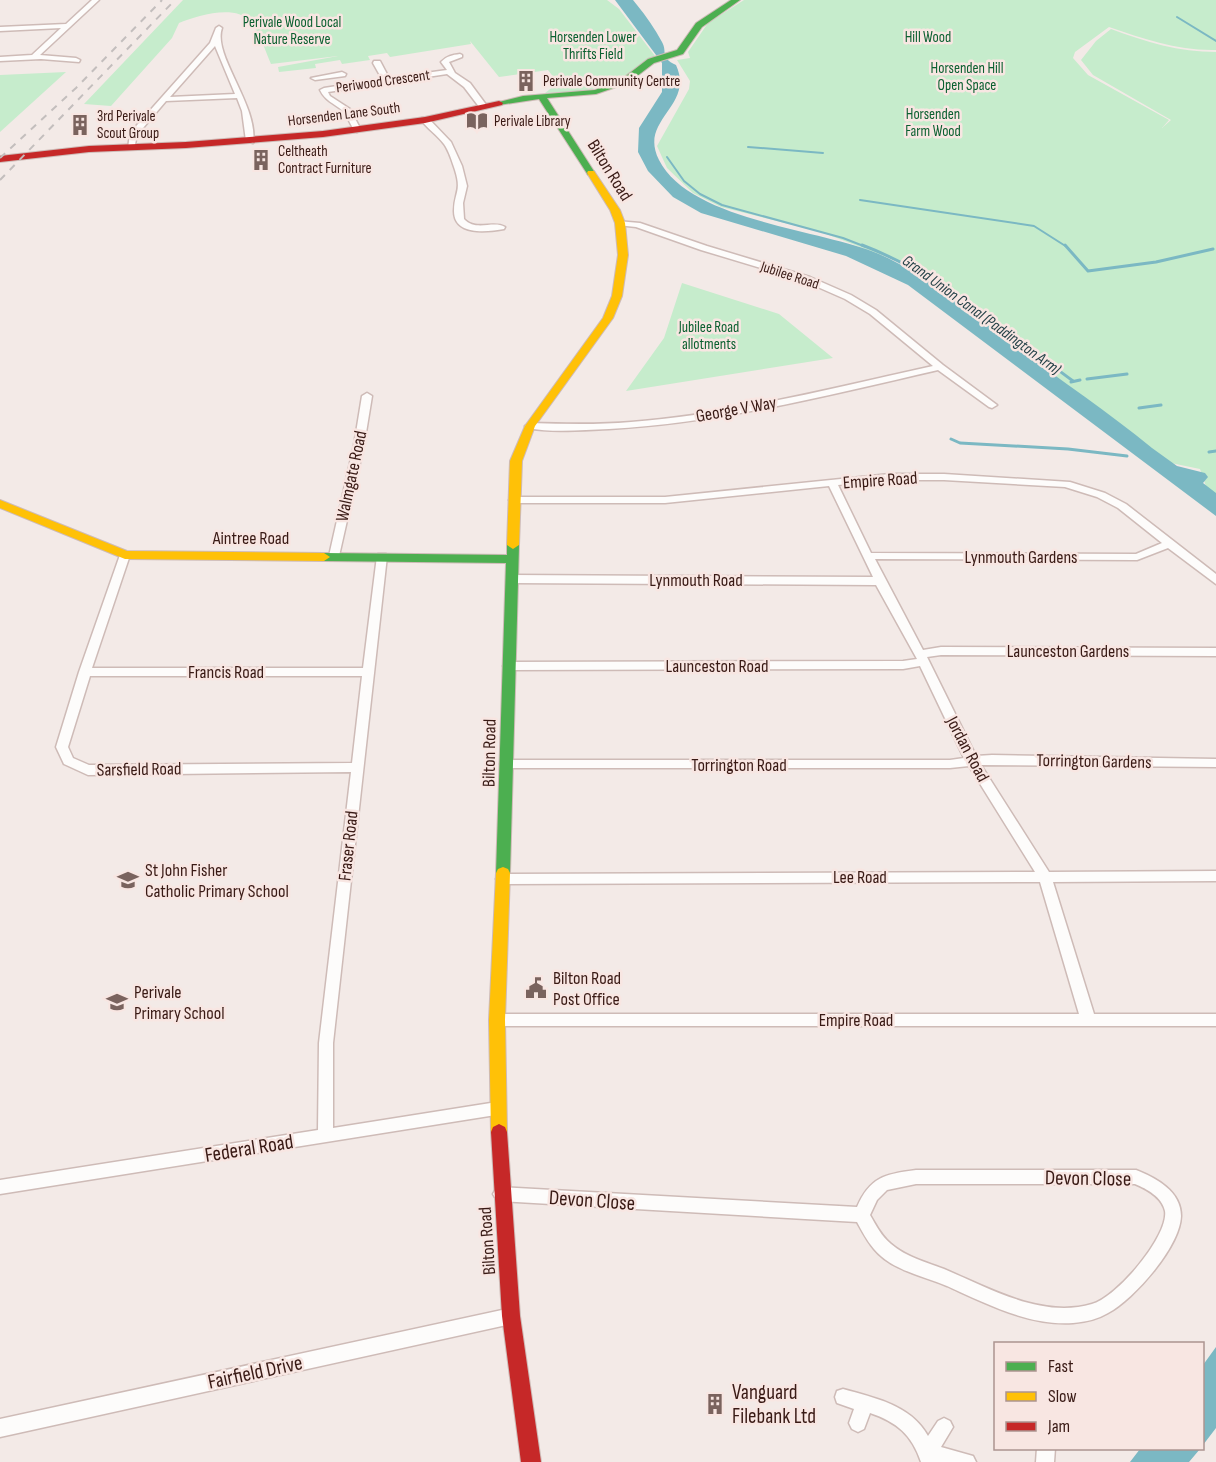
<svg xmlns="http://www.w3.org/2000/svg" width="1216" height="1462" font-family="'Sofia Sans Condensed',sans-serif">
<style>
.green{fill:#c6eccc}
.water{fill:#7bb8c3}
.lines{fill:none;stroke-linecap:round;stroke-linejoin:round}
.stream-far1{stroke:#7bb8c3;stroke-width:2}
.stream{stroke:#7bb8c3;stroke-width:3}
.street-casing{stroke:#cebbb7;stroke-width:3}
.fast-casing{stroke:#cebbb7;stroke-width:2}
.slow-casing{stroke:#cebbb7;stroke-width:2}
.jam-casing{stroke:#cebbb7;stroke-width:2}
.street{fill:#fdfcfb;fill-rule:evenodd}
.fast{fill:#4caf50;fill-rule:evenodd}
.slow{fill:#ffc107;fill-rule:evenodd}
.jam{fill:#c62828;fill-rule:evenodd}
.rail{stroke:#c3bebd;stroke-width:2;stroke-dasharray:7 7;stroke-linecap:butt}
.labels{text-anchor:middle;stroke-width:5;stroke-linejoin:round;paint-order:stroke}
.far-park-label{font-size:15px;fill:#0b6030;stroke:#f8e6e2}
.far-street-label{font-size:15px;fill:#391a15;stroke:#f8e6e2}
.far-poi-label{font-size:15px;fill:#391a15;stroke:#f8e6e2;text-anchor:start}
.far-water-label{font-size:16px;font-style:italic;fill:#244147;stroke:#f8e6e2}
.street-label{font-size:18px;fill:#391a15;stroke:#f8e6e2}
.poi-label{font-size:18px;fill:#391a15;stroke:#f8e6e2;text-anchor:start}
.near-street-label{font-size:21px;fill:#391a15;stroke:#f8e6e2}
.near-poi-label{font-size:21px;fill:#391a15;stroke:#f8e6e2;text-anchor:start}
</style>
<rect width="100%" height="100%" fill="#f3eae7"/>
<path class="green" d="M183,0H607L619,9L655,56L612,85L581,91L545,93L558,83L548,70L499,77L470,41L471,44L390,57L387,53L368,56L370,60L342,64L340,60L315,64L316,68L279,72L278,67L338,56L271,64C265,50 260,33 250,21C235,4 196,16 179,23L172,38L111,106L84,104Z
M744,0H1216V50C1178,51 1144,39 1109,27L1075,52L1073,58L1088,75L1169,120L1162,128L1171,120L1093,75L1081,60L1096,41L1111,29C1146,42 1179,52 1216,52V498L1208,492L1200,469L1171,463L905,264L821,232L721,207L693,193L667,168L657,146L689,89L690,81L677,60L690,58L688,52L708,23Z
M66,72L0,132V75Z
M682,283L779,314L833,358L626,391L664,338Z"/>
<path class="water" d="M615,0H633L637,5C646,16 655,29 662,42C668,53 659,57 676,65C695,107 638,119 659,160C690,221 820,229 879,254C929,276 971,313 1014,345C1060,380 1108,412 1152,448L1177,466L1205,473L1208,477L1203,483L1216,493V516L908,285L846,256L701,213L673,197L648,171L638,152L639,128L662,92V63Z
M1216,1347V1428L1203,1445V1365Z
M1140,1449V1448L1200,1449L1189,1462H1130Z"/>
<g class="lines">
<path class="stream-far1" d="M1177,17L1216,41
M748,147L823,153
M667,157L684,181L700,194L722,205L843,238L866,247
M860,200L1034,226L1067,247"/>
<path class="stream" d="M862,245C941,275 1006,332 1073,381
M1065,245L1088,271L1156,262L1213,249
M1087,379L1127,374
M1071,382L1080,380
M1139,408L1161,405
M951,439L960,443L1068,449L1127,456
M1209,452L1216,451"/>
<defs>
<path id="street" d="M92,0H99L40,55L76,58L80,60L79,62L41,59L0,61V57L32,55L61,28L0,31V27L66,24Z
M219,26L222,28C212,55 259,106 253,143L246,141L242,111L237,98L166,101L137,135L134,149H128L130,133L210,43L216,28ZM215,46L235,94L170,97Z
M460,54L462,55V57L449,62L455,73L470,83L487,106L486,108H480L464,87L447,74L328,92L330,96L350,109L361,130L357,132C350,127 349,117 343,111C334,103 325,101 320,90L324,88L382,79L373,63L374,61H380L389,78L447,70L441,62C447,56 452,55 460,54Z
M342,72L346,74L345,76L315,80L311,78Z
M422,118H428L451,142L462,166L467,186L463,203L464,219C476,232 493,220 505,227L504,229C487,232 454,236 454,211C454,192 462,192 455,170C452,161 449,151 444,144C437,135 428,129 421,120Z
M617,221L640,223L707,246L810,277L851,295L876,310L943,365L997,405L992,408L989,407L938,370C830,395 720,423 609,429C583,430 553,433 527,428L525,426L530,423C564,424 597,425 631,422C733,414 833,388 933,366L870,314L845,299L804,281L701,250L636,227L617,225Z
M367,393L372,396L364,445L339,556L334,559L329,556L354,445L362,396Z
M890,474H944L1070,482L1105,493L1126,504L1216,574V584L1168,548L1137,560L875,559L923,650L941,647L1216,648V656L941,655L927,657L976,756L992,755L1216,759V767L981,765L1049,872L1216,871V881L1053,882L1094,1014H1216V1026H497L492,1024L490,1020L492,1016L497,1014H1079L1040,882L503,884L498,883L496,879L498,875L503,874L1035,872L969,766L950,768H506L500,764L506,760H950L964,758L920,666L903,669L509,670L503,666L509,662L903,661L917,659L876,585L512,583L507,579L512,575L873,577L829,486L665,503H514L509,500L514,497H665ZM890,480H944L1065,487L1097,497L1118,508L1162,543L1136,554L871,553L838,485Z
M125,552L130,555L92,668H363L377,556L378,554H386L387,556L333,1043V1128L497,1102L502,1104L504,1109L502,1114L0,1194V1180L318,1130L319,1043L351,772L88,775L64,764L56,747L79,672L120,555ZM90,676H362L352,763L89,765L73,758L68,747Z
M916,1170H1136C1156,1178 1181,1191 1181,1216C1180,1247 1134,1299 1108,1313C1098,1319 1086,1322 1073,1323C1029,1326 987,1304 947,1286C923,1276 891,1270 874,1249C867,1241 862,1231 857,1222L501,1201L496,1199L493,1194L496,1189L501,1187L857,1207C870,1177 885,1174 916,1170ZM916,1184H1135C1147,1189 1162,1197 1165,1211C1169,1236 1116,1298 1092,1304C1042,1319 989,1288 944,1269C926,1262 906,1257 891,1244C881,1236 876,1225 870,1215L877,1200L887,1190Z
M511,1308L517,1310L519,1316L517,1322L511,1324L0,1437V1419Z
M843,1389C875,1398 911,1405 928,1436L938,1421L944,1418L950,1421L953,1427L941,1447L973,1456L976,1462H921C912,1435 897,1422 870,1413L864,1429L858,1432L852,1429L849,1423L854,1409L837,1403L835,1397L837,1391Z
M1037,1448H1055L1054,1462H1036Z"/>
<path id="fast" d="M731,0H740L702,27L683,54L654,63L628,83L596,94L547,98L595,173L594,175H588L539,99L499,105L495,103L523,96L595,90L622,79L648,59L677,50L696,23Z
M513,541L519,545L510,873L508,877H498L496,873L506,563L324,561L318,557L324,553L507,555V545Z"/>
<path id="slow" d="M588,171H594L620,210L625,223L628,255L622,296L613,318L535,426L522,461L519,545L513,549L507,545L510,461L525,426L603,318L612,296L618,255L615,223L610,210L587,173Z
M0,500L127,551L324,553L330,557L324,561L125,559L0,508Z
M503,867L508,869L510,873L505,1020L507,1132L505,1137L499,1140L493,1137L491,1132L489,1020L496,873L498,869Z"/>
<path id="jam" d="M499,101L503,103L502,105L425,123L323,137L186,148L89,152L0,162V156L89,146L186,142L323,131L425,117Z
M499,1124L505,1127L507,1132L520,1316L541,1462H521L502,1316L491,1132L493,1127Z"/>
</defs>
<use href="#street" class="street-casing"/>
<use href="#fast" class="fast-casing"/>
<use href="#slow" class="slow-casing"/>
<use href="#jam" class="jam-casing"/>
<use href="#street" class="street"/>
<use href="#fast" class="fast"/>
<use href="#slow" class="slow"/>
<use href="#jam" class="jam"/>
<path class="rail" d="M0,158L76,88L162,0
M0,180L175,0"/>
</g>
<defs>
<symbol id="building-bare" viewBox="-9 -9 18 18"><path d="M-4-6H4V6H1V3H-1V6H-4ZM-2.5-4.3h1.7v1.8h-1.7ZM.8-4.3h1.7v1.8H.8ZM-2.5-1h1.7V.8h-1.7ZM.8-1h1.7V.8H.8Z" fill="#7a635e" stroke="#f8e6e2" stroke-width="2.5" paint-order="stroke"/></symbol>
<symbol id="library-bare" viewBox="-9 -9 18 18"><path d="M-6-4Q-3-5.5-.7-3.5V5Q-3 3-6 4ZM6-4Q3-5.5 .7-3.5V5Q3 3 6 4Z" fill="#7a635e" stroke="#f8e6e2" stroke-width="2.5" paint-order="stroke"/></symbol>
<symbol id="school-bare" viewBox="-9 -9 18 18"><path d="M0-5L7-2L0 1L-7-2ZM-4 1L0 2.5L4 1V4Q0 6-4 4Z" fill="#7a635e" stroke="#f8e6e2" stroke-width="2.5" paint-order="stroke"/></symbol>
<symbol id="civic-bare" viewBox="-9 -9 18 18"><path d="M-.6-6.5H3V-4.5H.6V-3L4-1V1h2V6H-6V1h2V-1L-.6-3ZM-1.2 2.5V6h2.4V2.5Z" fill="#7a635e" stroke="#f8e6e2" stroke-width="2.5" paint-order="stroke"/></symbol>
</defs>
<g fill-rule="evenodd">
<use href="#building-bare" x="511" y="66" width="30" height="30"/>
<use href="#library-bare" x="462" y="106" width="30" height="30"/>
<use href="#building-bare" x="65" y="110" width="30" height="30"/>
<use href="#building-bare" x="246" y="145" width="30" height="30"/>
<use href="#school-bare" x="113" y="865" width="30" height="30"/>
<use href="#civic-bare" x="521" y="973" width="30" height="30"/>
<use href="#school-bare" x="102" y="987" width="30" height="30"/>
<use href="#building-bare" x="700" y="1389" width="30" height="30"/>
</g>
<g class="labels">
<g class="far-park-label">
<text x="292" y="27">Perivale Wood Local<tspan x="292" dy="17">Nature Reserve</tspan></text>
<text x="593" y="42">Horsenden Lower<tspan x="593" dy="17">Thrifts Field</tspan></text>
<text x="928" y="42">Hill Wood</text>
<text x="967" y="73">Horsenden Hill<tspan x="967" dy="17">Open Space</tspan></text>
<text x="933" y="119">Horsenden<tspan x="933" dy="17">Farm Wood</tspan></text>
<text x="709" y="332">Jubilee Road<tspan x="709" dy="17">allotments</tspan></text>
</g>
<g class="far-street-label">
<text transform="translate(383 81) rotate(-8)" y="5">Periwood Crescent</text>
<text transform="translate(344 114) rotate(-7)" y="5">Horsenden Lane South</text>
<text transform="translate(790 275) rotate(18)" y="5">Jubilee Road</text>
</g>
<g class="far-poi-label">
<text x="543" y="86">Perivale Community Centre</text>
<text x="97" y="121">3rd Perivale<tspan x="97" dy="17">Scout Group</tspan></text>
<text x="494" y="126">Perivale Library</text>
<text x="278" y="156">Celtheath<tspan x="278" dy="17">Contract Furniture</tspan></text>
</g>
<g class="far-water-label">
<text transform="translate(982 314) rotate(36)" y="6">Grand Union Canal (Paddington Arm)</text>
</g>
<g class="street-label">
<text transform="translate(610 170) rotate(58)" y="6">Bilton Road</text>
<text transform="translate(736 409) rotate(-10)" y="6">George V Way</text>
<text transform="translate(351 476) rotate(-78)" y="6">Walmgate Road</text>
<text transform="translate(880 480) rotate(-4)" y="6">Empire Road</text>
<text x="251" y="544">Aintree Road</text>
<text x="1021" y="563">Lynmouth Gardens</text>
<text x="696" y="586">Lynmouth Road</text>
<text x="1068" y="657">Launceston Gardens</text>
<text x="717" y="672">Launceston Road</text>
<text x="226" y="678">Francis Road</text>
<text transform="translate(968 749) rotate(62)" y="6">Jordan Road</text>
<text transform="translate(489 753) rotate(-89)" y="6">Bilton Road</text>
<text transform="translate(1094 761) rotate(1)" y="6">Torrington Gardens</text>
<text x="739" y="771">Torrington Road</text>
<text transform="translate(139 769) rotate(-1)" y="6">Sarsfield Road</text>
<text transform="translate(348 846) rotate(-84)" y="6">Fraser Road</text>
<text x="860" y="883">Lee Road</text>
<text x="856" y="1026">Empire Road</text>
<text transform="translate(487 1241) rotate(-94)" y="6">Bilton Road</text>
</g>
<g class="poi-label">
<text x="145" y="876">St John Fisher<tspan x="145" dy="21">Catholic Primary School</tspan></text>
<text x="553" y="984">Bilton Road<tspan x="553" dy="21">Post Office</tspan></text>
<text x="134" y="998">Perivale<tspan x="134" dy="21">Primary School</tspan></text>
</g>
<g class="near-street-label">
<text transform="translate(249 1148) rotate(-9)" y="7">Federal Road</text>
<text transform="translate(1088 1178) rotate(1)" y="7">Devon Close</text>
<text transform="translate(592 1200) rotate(4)" y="7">Devon Close</text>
<text transform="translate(255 1372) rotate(-12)" y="7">Fairfield Drive</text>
</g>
<g class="near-poi-label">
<text x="732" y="1399">Vanguard<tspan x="732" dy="24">Filebank Ltd</tspan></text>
</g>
</g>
<rect x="994" y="1342" width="210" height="108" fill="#f8e6e2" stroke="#ac9490" stroke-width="1.5"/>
<rect x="1006" y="1362" width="30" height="9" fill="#4caf50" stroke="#ac9490" stroke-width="1.5"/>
<text x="1048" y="1372" font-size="18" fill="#391a15">Fast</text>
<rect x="1006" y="1392" width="30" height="9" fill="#ffc107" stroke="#ac9490" stroke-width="1.5"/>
<text x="1048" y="1402" font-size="18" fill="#391a15">Slow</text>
<rect x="1006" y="1422" width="30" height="9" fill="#c62828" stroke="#ac9490" stroke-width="1.5"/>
<text x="1048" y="1432" font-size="18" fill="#391a15">Jam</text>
</svg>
